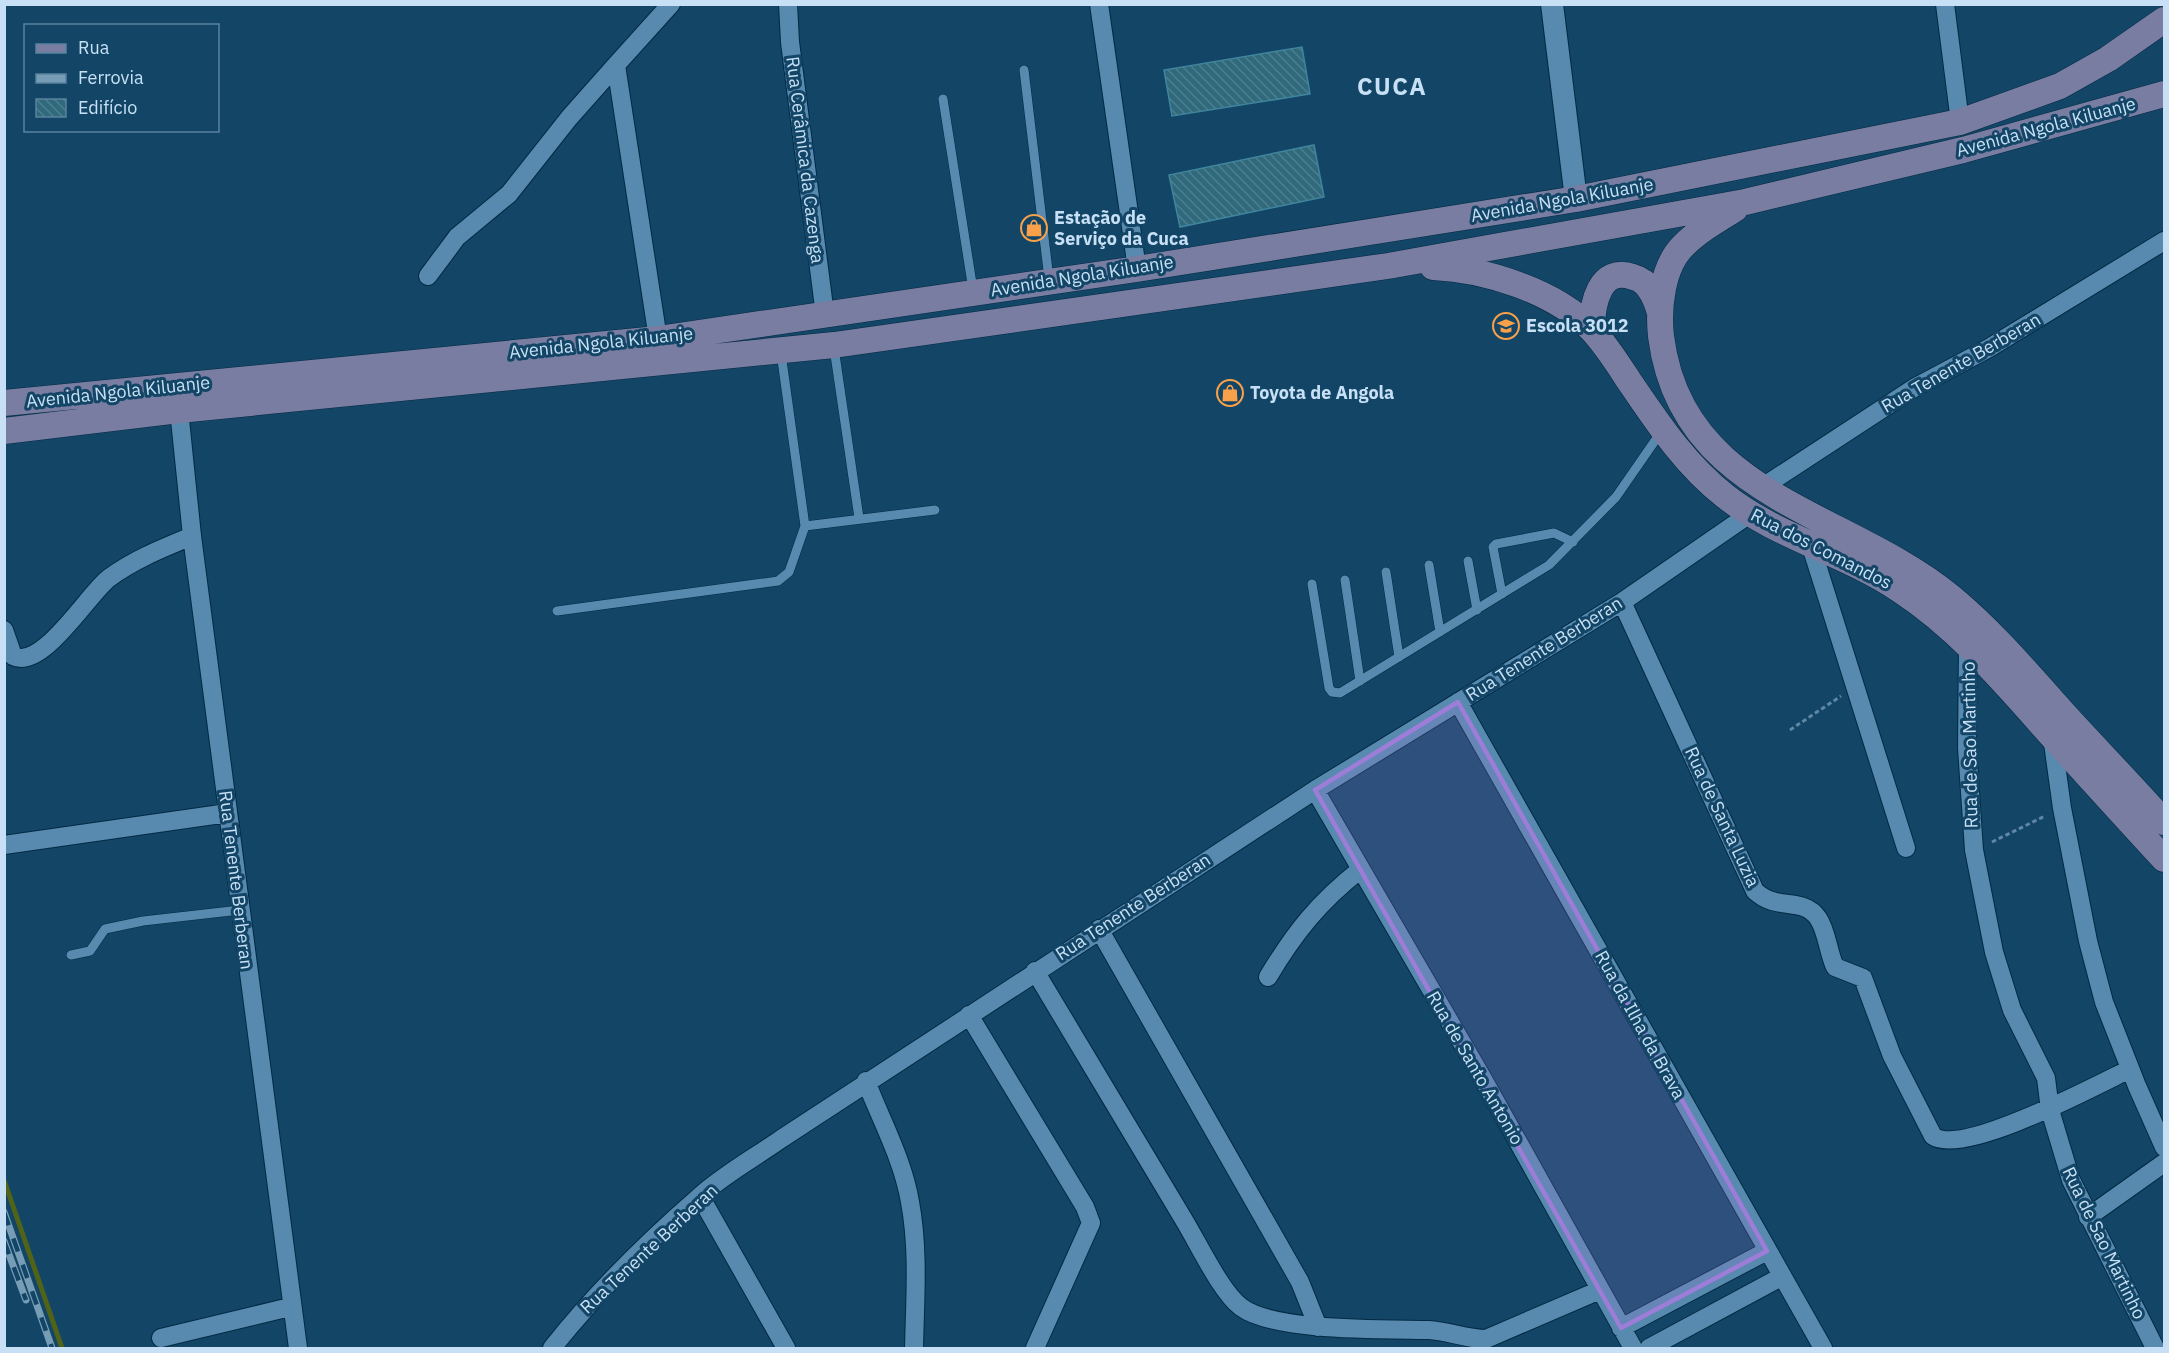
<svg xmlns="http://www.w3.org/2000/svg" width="2169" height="1353" font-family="'IBM Plex Sans',sans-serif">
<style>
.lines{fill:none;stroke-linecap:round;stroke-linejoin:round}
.stream{stroke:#516319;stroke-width:5}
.building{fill:url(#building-back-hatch);stroke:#40859d;stroke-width:1.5}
.service-casing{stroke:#032a43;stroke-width:10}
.minor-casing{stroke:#032a43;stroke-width:20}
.tertiary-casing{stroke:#032a43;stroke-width:24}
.secondary-casing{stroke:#032a43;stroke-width:27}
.path{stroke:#6088a4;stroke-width:3;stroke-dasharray:4.5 3;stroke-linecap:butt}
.service{stroke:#5889af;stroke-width:9}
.minor{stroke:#5889af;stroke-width:18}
.tertiary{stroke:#5889af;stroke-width:22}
.secondary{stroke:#787da1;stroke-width:26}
.rail-casing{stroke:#779cb6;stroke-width:7}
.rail{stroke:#124566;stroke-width:4.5;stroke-dasharray:14;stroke-linecap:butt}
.marked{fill:#9d7dd7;fill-opacity:0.2;stroke:#9d7dd7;stroke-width:4.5;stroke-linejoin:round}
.labels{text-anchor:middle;stroke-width:6;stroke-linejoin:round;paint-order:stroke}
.street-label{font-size:18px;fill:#c7e0f5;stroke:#124566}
.poi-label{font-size:18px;font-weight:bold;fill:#c7e0f5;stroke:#124566;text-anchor:start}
.district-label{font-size:24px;font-weight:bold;letter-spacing:1.5px;fill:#c7e0f5;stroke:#124566}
</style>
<defs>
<pattern id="building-back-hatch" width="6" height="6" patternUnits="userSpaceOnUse" patternTransform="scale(1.5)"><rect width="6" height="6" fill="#30697c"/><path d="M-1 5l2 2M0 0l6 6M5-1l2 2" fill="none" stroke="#4c7e8f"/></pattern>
</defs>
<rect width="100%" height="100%" fill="#124566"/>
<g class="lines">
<path class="stream" d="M4,1180L62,1348"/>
</g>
<path class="building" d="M1302,47L1310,94L1172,116L1164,70Z
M1314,145L1324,197L1180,227L1169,175Z"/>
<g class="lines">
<defs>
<path id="service" d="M1024,70L1049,279
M943,99L973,290
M834,348L859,518
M781,353L805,526
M1468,561L1477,610
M1429,565L1440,632
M1386,572L1399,657
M1345,580L1360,681
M1312,584L1329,688L1332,692L1340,693L1549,565L1616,497L1661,432
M1502,594L1493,547L1496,544L1554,533L1573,542
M557,611L778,581L789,572L805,526L935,510
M71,955L90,951L105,929L143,921L240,910"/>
<path id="minor" d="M788,4L790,42L825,315
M1099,4L1137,269
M1945,4L1960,122
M428,276L457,237L509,194L569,118L616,65
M658,339L616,65L671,4
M179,410L192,536L298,1348
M1761,488L1914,388L1989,348L2164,241
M1810,543L1906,848
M1622,602L1755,891C1777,912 1803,896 1818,918C1827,931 1828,952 1835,967L1863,978L1892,1056L1933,1136C1963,1157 2097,1085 2130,1069
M4,630L13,656C42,671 88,594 109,578C135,559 163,548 192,536
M1968,646L1967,748L1974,850L1994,952L2012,1010L2046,1078L2050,1110L2071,1180L2155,1348
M1458,702L1823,1348
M2052,736L2062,808L2088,941L2104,1002L2137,1086L2164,1147
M1315,790L1483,1079L1633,1348
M4,845L228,813
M1099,929L1300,1282L1318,1327
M1035,971C1085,1054 1134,1137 1184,1220C1198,1243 1221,1292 1241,1307C1274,1332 1386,1329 1429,1330C1448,1331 1466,1339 1486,1339L1600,1290
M1268,977C1295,932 1319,902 1361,869
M969,1015L1085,1207L1091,1223L1035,1348
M866,1081C881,1120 903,1160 910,1202C919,1250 915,1300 914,1348
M700,1196L786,1348
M2088,1217L2164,1163
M1621,1328L1767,1251
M161,1338L290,1307
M552,1348C595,1294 646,1243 699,1197C723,1175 754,1158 781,1139L1315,790L1622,602L1751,513
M1649,1348L1781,1277"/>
<path id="tertiary" d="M1552,4L1576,199"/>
<path id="secondary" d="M1735,209C1717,220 1698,231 1683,246C1662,267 1658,308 1661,336C1681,498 1847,511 1952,598C1994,633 2029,675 2066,716C2098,751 2132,786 2164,822
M1433,267C1484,269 1556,291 1592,330C1606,345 1618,364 1629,381C1657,422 1685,465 1725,496C1777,537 1845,553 1900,590C1958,628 2004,682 2050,734C2088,776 2126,818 2164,859
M1592,329C1592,305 1599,265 1633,277C1641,279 1647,284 1651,291C1655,297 1658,306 1660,313
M4,403L658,339L1137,269L1576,199L1960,122L2060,86L2108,59L2164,20
M4,431L179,410L834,345L1388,266L1745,202L1963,150L2164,94"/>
</defs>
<use href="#service" class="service-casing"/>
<use href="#minor" class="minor-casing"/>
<use href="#tertiary" class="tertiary-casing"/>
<use href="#secondary" class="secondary-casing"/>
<path class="path" d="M1790,730L1841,696
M1992,842L2045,816"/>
<use href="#service" class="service"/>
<use href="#minor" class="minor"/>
<use href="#tertiary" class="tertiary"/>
<use href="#secondary" class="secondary"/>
<defs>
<path id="rail" d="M4,1212L52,1348
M4,1241L26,1300"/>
</defs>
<use href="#rail" class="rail-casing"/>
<use href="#rail" class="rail"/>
</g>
<path class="marked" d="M1458,702L1767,1251L1621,1328L1315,790Z"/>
<defs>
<symbol id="shop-ring" viewBox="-11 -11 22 22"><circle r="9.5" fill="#124566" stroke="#f8a14a" stroke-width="1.5"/><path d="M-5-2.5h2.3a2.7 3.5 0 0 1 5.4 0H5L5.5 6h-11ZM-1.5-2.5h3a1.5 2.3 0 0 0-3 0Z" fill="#f8a14a"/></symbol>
<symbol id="school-ring" viewBox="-11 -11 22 22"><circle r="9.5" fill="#124566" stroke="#f8a14a" stroke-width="1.5"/><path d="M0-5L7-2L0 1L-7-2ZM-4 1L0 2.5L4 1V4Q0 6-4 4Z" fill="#f8a14a"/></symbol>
</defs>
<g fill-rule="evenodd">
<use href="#shop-ring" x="1019" y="213" width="30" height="30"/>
<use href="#school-ring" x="1491" y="311" width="30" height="30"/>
<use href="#shop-ring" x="1215" y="378" width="30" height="30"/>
</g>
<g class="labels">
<g class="street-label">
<text transform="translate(2046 127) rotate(-15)" y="6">Avenida Ngola Kiluanje</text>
<text transform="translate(805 160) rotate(83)" y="6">Rua Cerâmica da Cazenga</text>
<text transform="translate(1562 200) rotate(-10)" y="6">Avenida Ngola Kiluanje</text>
<text transform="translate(1082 276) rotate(-9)" y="6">Avenida Ngola Kiluanje</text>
<text transform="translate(601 343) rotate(-6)" y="6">Avenida Ngola Kiluanje</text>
<text transform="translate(1961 363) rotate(-30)" y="6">Rua Tenente Berberan</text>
<text transform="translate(118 392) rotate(-6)" y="6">Avenida Ngola Kiluanje</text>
<text transform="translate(1821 549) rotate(27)" y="6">Rua dos Comandos</text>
<text transform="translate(1544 649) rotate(-32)" y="6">Rua Tenente Berberan</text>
<text transform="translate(1970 745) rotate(-91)" y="6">Rua de Sao Martinho</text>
<text transform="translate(1722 817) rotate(65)" y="6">Rua de Santa Luzia</text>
<text transform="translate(236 880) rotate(83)" y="6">Rua Tenente Berberan</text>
<text transform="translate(1133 907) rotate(-33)" y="6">Rua Tenente Berberan</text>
<text transform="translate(1640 1025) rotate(61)" y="6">Rua da Ilha da Brava</text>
<text transform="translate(1475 1068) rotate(60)" y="6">Rua de Santo Antonio</text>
<text transform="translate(2104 1243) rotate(64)" y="6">Rua de Sao Martinho</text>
<text transform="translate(649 1249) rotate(-43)" y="6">Rua Tenente Berberan</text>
</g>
<g class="poi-label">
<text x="1054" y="224">Estação de<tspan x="1054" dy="21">Serviço da Cuca</tspan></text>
<text x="1526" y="332">Escola 3012</text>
<text x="1250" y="399">Toyota de Angola</text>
</g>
<g class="district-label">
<text x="1392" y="95">CUCA</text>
</g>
</g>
<rect width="2169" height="1353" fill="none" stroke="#c7e0f5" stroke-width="12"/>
<rect x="24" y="24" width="195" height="108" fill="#124566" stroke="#5a839f" stroke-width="1.5"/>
<rect x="36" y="44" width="30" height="9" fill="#787da1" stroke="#5a839f" stroke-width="1.5"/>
<text x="78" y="54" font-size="18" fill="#c7e0f5">Rua</text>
<rect x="36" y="74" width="30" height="9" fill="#779cb6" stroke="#5a839f" stroke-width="1.5"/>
<text x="78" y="84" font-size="18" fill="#c7e0f5">Ferrovia</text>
<rect x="36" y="99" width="30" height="18" fill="url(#building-back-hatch)" stroke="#5a839f" stroke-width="1.5"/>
<text x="78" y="114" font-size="18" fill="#c7e0f5">Edifício</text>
</svg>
